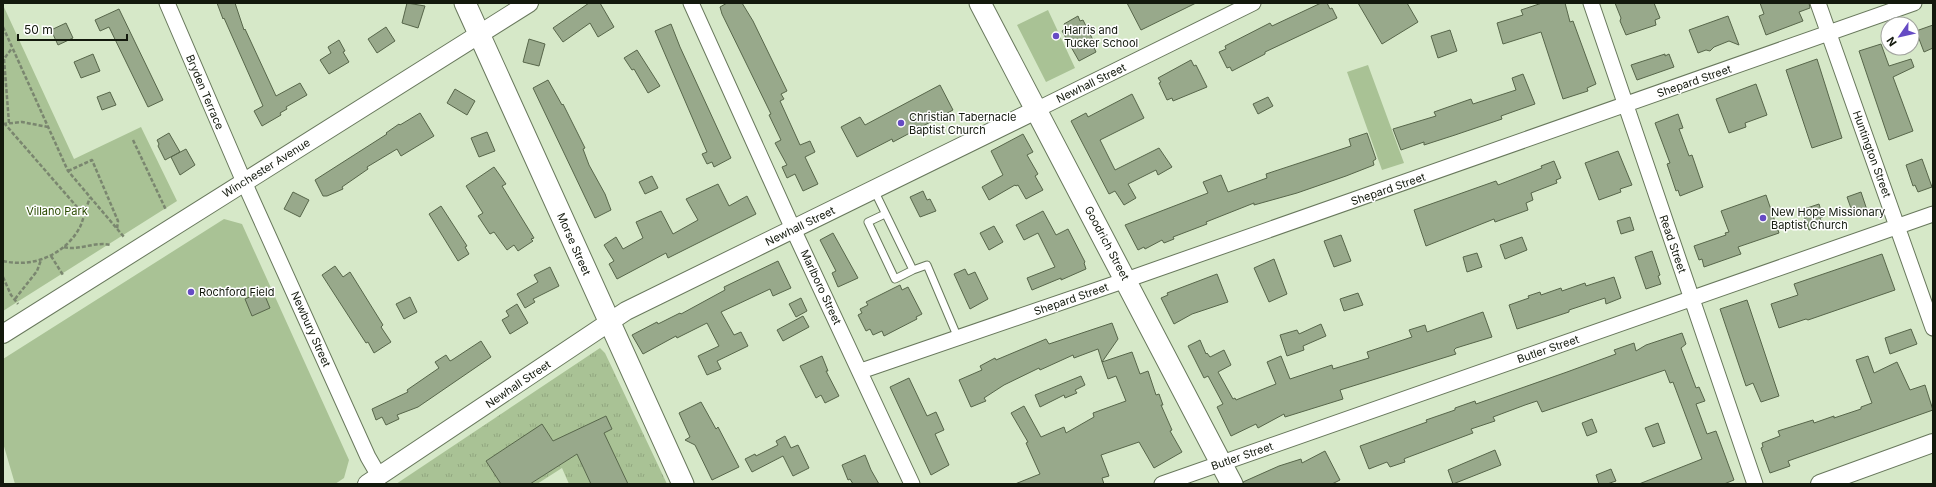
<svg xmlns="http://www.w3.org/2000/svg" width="1936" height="487" font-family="Inter,sans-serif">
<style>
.grass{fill:url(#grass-tufts)}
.park{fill:#a9c295}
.building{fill:#98a98b;stroke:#57664a}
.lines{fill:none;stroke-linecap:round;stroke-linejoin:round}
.service-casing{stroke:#68785c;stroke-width:9}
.minor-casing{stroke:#68785c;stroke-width:17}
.tertiary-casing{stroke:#68785c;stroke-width:20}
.secondary-casing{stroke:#68785c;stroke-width:23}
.path{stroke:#7a866f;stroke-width:2.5;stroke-dasharray:4 2;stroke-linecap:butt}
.service{stroke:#fff;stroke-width:7}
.minor{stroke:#fff;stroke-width:15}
.tertiary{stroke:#fff;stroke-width:18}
.secondary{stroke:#fff;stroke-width:21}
.poi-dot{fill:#664bc4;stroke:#fff;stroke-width:1.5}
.labels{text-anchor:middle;stroke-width:3;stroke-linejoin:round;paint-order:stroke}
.poi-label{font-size:11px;fill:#13190d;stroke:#fff;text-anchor:start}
.street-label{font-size:11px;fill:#13190d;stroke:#fff}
.park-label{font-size:11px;fill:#2a4a00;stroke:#fff}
</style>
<defs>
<pattern id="grass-tufts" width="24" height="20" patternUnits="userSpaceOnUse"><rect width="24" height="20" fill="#a9c295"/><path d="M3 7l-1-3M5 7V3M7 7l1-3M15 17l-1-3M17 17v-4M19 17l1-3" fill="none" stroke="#91a67f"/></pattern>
</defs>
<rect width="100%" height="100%" fill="#d6e8c8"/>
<path class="grass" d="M600,348L605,353L667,484H628L604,433L612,429L606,416L562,437L554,442L542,425L486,461L501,484H396Z
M577,454L591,484H569L562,468L537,484H530Z"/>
<path class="park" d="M3,5L74,159L141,127L177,201L3,311Z
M1048,10L1075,68L1046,82L1017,25Z
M1368,65L1404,163L1382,170L1347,72Z
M224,219L242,224L349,460L344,478L335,484H15L3,443V359Z"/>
<path class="building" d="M217,3H235L244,30L245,29L276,96L300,83L307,95L286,107L287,109L280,113L281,115L262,126L254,111L263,106L224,18L223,19Z
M407,3L425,6L418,28L402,23Z
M589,3H600L614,27L598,37L590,23L563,42L553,28Z
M727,3H742L753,21L787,91L781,94L784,99L780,101L800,145L810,141L815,152L805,157L818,184L803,191L795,174L787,178L782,167L787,165L775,143L781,140L769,115L771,114L722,14L720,7Z
M1127,3H1196L1141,30Z
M1321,3H1327L1330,9L1332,8L1337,18L1282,44L1265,52V54L1232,71L1230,67L1227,68L1219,52L1226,49L1225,46L1270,23L1272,26Z
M1358,3H1407L1418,22L1382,44Z
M1542,3H1565L1570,22L1573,21L1596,84L1587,88L1588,91L1563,99L1541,32L1503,44L1497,23L1523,15L1521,10Z
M1615,3H1654L1660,18L1655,20L1656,25L1626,35L1620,21L1621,18Z
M1760,3H1809L1810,8L1799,12L1803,21L1766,35L1759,16L1764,14Z
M119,9L163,100L148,107L109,27L100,31L95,20Z
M1078,16L1080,21L1083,20L1094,42L1092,43L1096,52L1079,61L1062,31L1066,28L1064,24Z
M1728,16L1739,45L1729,41L1714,47L1710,51L1706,50L1698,53L1689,30Z
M66,23L73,38L58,45L51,30Z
M671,24L680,47L731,158L714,167L712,162L707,164L702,154L707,152L655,31Z
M1933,25V48L1924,52L1916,31Z
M386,27L395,41L377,53L368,39Z
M1450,30L1457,51L1438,58L1431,36Z
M529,39L545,44L539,66L523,62Z
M339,40L345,51L343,52L349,62L329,74L320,60L331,53L328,47Z
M1881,44L1889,66L1911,59L1914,67L1893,77L1913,131L1889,140L1859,51Z
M637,50L660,86L648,93L634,69L632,70L624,58Z
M93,54L100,71L81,78L74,62Z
M1665,54V56L1669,54L1674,67L1637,80L1631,65Z
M1817,59L1842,138L1812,148L1786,70Z
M1191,60L1194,66L1196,65L1207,87L1173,101L1172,98L1167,100L1159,83L1161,82L1158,78Z
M1523,74L1535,104L1501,116L1502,119L1455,135L1424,145V142L1401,150L1393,129L1436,116L1434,112L1471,99L1473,104L1516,90L1512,78Z
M548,80L562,105L563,104L585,148L583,149L589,165L605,194L611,210L595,218L533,88Z
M1756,84L1767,115L1745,123L1746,127L1729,133L1716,99Z
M940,85L953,110L893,142L892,139L857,157L841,127L860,117L865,125Z
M455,89L475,101L467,115L447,103Z
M110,92L116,105L102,110L97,97Z
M1132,94L1144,118L1100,140L1115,170L1159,148L1172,167L1158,175L1156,170L1128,184L1136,198L1124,205L1115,191L1109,194L1071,121L1086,113L1088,117Z
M1268,97L1273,106L1258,114L1253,104Z
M420,113L434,136L401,156L397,149L367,167L368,169L342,187L343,189L327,196H323L315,180L387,134L386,133L399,124L400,125Z
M1678,114L1683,128L1679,129L1689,156L1692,155L1703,187L1680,196L1678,190L1676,191L1667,164L1670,163L1655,123Z
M487,132L495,151L479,157L471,138Z
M169,133L180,152L165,160L158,146L159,144L157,140Z
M1367,133L1376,159L1373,161L1374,165L1346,176L1297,193L1254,205V203L1206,222L1207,224L1173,237L1174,239L1164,243L1162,240L1145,249L1144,247L1138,250L1125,225L1208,193L1203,182L1221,175L1228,192L1267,178L1266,174L1351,146L1349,139Z
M1023,134L1033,152L1027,155L1038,174L1035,176L1043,190L1026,199L1018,185L1016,186L1015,185L989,200L982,187L1003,175L991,151Z
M186,149L195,165L180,175L171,157Z
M1618,151L1632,185L1620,189L1621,192L1599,200L1585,163Z
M1922,159L1932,187L1918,192L1915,185L1913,186L1906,165Z
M1554,161L1561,178L1556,180L1557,183L1531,193L1533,200L1526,203L1528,210L1495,222L1494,219L1426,246L1414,210L1496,181L1498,185L1542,168L1541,166Z
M494,167L506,184L502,186L534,238L531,239L533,241L518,251L514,245L507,250L494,232L490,234L478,216L483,213L466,186Z
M652,176L658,188L645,194L639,182Z
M718,184L729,206L747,196L756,214L668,258L666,253L617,279L609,264L614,261L604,245L616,237L623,249L643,238L636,222L661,211L673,234L698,220L686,199Z
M923,191L927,200L930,199L936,211L920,217L910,197Z
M293,192L309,200L300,217L284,209Z
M1861,192L1867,210L1853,214L1847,197Z
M1766,195L1779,233L1738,247L1741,254L1704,267L1702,259L1699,260L1694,246L1726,235L1725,233L1729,232L1721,211Z
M1819,204L1823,217L1820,218L1823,226L1809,230L1803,213L1805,212L1804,209Z
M441,206L467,246L465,247L469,254L458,261L429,214Z
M1043,211L1056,235L1068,229L1085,262L1084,263L1086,269L1061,280V278L1032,290L1027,278L1055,267L1038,233L1024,240L1016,225Z
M1630,217L1634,230L1621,234L1617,221Z
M994,226L1003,242L989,250L980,233Z
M833,233L858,278L838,287L832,273L836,271L820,240Z
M1341,235L1351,261L1334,267L1324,241Z
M1522,237L1527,250L1505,259L1500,245Z
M1652,251L1660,275L1658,276L1661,284L1646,289L1635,257Z
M1477,253L1482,267L1467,272L1463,257Z
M1882,254L1895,290L1808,320L1806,319L1779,328L1771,304L1798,295L1794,284Z
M1274,259L1287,294L1269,302L1254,268Z
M778,261L791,288L773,296L770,289L721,312L734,335L741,332L748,346L717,361L721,369L707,375L698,356L719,346L707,323L677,338L676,336L643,354L632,335L657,322L658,324L680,313L681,314L725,290L724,287Z
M335,266L343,277L350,272L383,325L381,327L391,342L374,353L368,342L366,343L322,275Z
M550,267L559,286L533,299L535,302L525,308L517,294L538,282L534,275Z
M965,269L968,275L975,272L988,299L970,309L954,274Z
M1217,274L1228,302L1192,314L1174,324L1161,298L1168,295L1167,293Z
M1614,277L1621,298L1606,304L1605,298L1569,310V312L1517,329L1509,305L1529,298L1528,296L1540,292L1541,295L1561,288L1562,291L1585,283L1586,286Z
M900,285L902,290L908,287L922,314L916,317L917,319L884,336L882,331L873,335L870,329L866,331L858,315L862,313L860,309L868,305L866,302Z
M263,291L270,308L252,316L245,299Z
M1358,293L1363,305L1344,311L1340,299Z
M410,297L417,312L404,319L396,304Z
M801,298L807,311L796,317L789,304Z
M1747,300L1779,396L1761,402L1753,383L1746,386L1720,309Z
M517,304L528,323L510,334L502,320L509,316L506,311Z
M1483,312L1492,337L1456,348L1454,350L1456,354L1340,390L1343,399L1285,417L1284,414L1258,428L1256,424L1231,436L1217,407L1223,404L1208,376L1204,378L1188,346L1200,340L1206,354L1207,353L1210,357L1224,350L1231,365L1218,372L1233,399L1235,398L1236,400L1276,384L1267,362L1281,356L1290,379L1332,365L1333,369L1369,358L1367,352L1412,337L1409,330L1425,325L1427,332Z
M803,316L809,327L783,341L777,330Z
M1112,323L1118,339L1102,362L1098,349L1074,358L1073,355L1040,370L1039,368L1004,385L984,398L986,401L971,407L959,380L982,370L980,366L995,358L996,360L1046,339L1049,344Z
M1321,324L1326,336L1303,346L1304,350L1287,356L1280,335L1297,330L1299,334Z
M1911,329L1917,344L1890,354L1885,338Z
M1682,333L1686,344L1681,348L1696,388L1699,387L1705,401L1696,404L1707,434L1716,431L1734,480L1724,484H1639L1702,459L1673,382L1670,383L1665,370L1542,412L1537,401L1525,405L1493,417L1495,421L1471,429L1473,433L1406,458L1404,459L1405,462L1390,467L1387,462L1369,469L1360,446L1427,422L1426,420L1455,410V408L1475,401L1476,404L1567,372L1616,354L1614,350L1634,343L1636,351L1646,345Z
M481,341L491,357L418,407L397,415L399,419L386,425L382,417L376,420L372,409L408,392L407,390L439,368L435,362L446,355L450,361L452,360Z
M1132,352L1140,374L1148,371L1156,395L1159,394L1163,405H1161L1172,430L1170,431L1182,452L1154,468L1139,442L1101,455L1109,476L1102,478L1104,484H1015L1040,474L1026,443L1028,442L1011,413L1024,406L1041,437L1064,427L1066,433L1094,417L1093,413L1126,401L1116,376L1108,379L1102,362Z
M822,356L828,371H826L839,396L825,403L821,395L816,398L800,366Z
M1868,356L1874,373L1897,362L1910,390L1925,385L1933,410L1788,461L1790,466L1770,473L1761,448L1763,447L1762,443L1780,436L1778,431L1813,420L1814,423L1834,416V418L1861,409V407L1872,403L1856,360Z
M1081,376L1085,385L1075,390L1077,393L1065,398L1064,395L1040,407L1035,395Z
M909,378L927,416L936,412L944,430L935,434L949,465L931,475L890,387Z
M701,402L716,429L718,427L739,467L712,480L695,445L685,440L690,437L679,413Z
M606,416L612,429L604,433L628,484H591L577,454L530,484H501L486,461L542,424L553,441Z
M1592,419L1597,432L1587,436L1582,423Z
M1658,423L1665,443L1653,447L1645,428Z
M785,436L791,448L798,445L809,468L793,476L783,456L752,472L745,459L755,454L756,456L778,445L776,441Z
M1495,450L1501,465L1453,484L1448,470Z
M1325,451L1340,480L1332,484H1244L1243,482L1279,466L1301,459L1302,463Z
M865,455L871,470L879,484H853L850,479L848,480L842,465Z
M1611,469L1616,481L1607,484H1599L1596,475Z"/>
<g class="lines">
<defs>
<path id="service" d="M874,190L913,270L927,265L958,338
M885,214L868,222L895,279L913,270"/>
<path id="minor" d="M167,3L244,182L368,457L379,476
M691,3L793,229L912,484
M1591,3L1755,484
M1818,3L1933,328
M1036,110L1253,3
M861,371L1126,280L1914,3
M1162,484L1933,214"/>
<path id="tertiary" d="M3,334L529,3
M367,484L626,311L1036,110
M1820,484L1933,443"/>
<path id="secondary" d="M465,3L683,484
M980,3L1232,484"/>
</defs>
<use href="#service" class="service-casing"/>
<use href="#minor" class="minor-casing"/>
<use href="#tertiary" class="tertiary-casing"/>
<use href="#secondary" class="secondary-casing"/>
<path class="path" d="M3,27L68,171L124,237
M4,123L84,215
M9,123L4,59L12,48
M3,124L22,122L48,127
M133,140L166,210
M68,171L92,160L118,221L117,229
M64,247C79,251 95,241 111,245
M51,256L63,275
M3,261C33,268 65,255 80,227C84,218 86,207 90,198
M3,277L11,295L18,304
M15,299L37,271L41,260"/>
<use href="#service" class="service"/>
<use href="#minor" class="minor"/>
<use href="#tertiary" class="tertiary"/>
<use href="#secondary" class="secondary"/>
</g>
<g class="poi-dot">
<circle cx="1056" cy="36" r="4"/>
<circle cx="901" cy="123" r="4"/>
<circle cx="1763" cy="218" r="4"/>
<circle cx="191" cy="292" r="4"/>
</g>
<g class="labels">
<g class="poi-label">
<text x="1064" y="34">Harris and<tspan x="1064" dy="13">Tucker School</tspan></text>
<text x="909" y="121">Christian Tabernacle<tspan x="909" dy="13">Baptist Church</tspan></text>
<text x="1771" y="216">New Hope Missionary<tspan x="1771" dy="13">Baptist Church</tspan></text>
<text x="199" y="296">Rochford Field</text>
</g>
<g class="street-label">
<text transform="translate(1694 81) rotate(-19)" y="4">Shepard Street</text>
<text transform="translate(1091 83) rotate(-26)" y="4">Newhall Street</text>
<text transform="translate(205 92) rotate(67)" y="4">Bryden Terrace</text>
<text transform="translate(1872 154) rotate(70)" y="4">Huntington Street</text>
<text transform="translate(266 168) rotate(-32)" y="4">Winchester Avenue</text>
<text transform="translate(1388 189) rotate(-19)" y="4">Shepard Street</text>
<text transform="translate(800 226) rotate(-26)" y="4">Newhall Street</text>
<text transform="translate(1107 243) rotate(62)" y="4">Goodrich Street</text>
<text transform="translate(574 244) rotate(66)" y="4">Morse Street</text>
<text transform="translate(1673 244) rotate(71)" y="4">Read Street</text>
<text transform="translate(821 287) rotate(65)" y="4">Marlboro Street</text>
<text transform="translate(1071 299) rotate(-19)" y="4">Shepard Street</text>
<text transform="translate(311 329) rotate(66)" y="4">Newbury Street</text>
<text transform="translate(1548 349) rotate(-19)" y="4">Butler Street</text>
<text transform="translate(518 384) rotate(-34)" y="4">Newhall Street</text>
<text transform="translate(1242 456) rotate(-19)" y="4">Butler Street</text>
</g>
<g class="park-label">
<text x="57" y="215">Villano Park</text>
</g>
</g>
<rect width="1936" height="487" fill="none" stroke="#13190d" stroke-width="8"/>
<g transform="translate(1900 36) rotate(236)"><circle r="19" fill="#ffffff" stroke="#a1a39e"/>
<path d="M0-3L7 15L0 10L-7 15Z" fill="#664bc4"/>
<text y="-6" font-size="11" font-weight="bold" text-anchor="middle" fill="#13190d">N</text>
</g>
<path d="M18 34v6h109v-6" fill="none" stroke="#13190d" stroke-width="2"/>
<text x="24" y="34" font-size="12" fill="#13190d" stroke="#ffffff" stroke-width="3" paint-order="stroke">50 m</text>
</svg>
